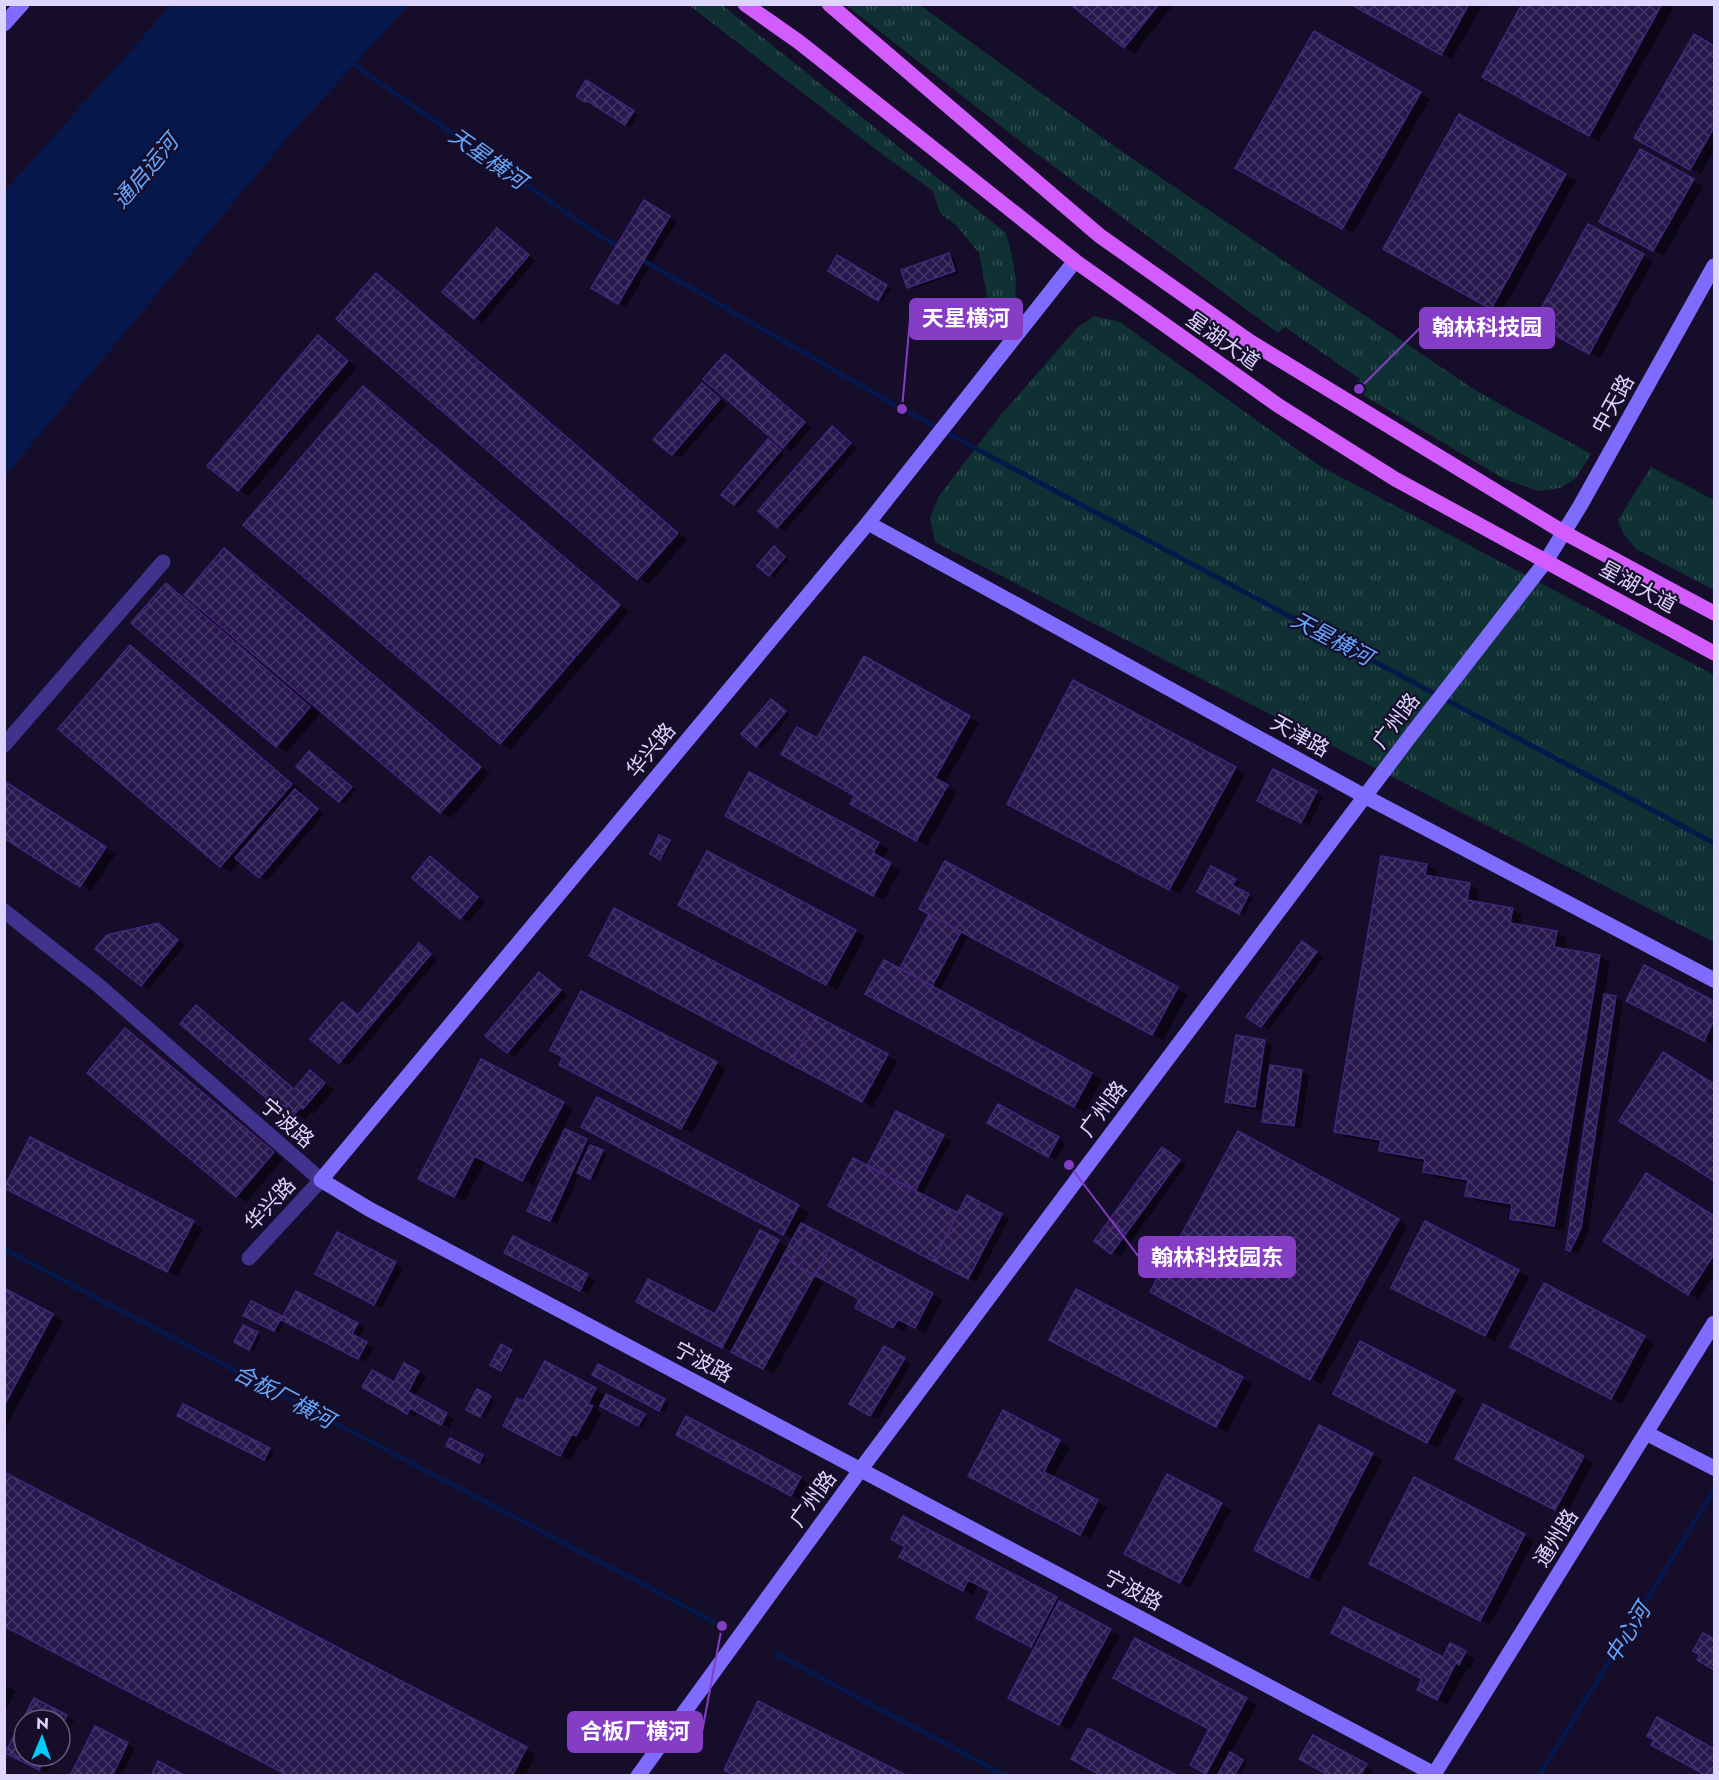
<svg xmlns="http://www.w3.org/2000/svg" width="1719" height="1780" font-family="Jost,'Noto Sans SC',sans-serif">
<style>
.grass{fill:url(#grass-tufts)}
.water{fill:#05174b}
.shadow{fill:#0007}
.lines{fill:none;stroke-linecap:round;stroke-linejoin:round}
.stream{stroke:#05174b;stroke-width:5}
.building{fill:url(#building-cross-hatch);stroke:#40277b;stroke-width:1.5}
.street{stroke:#40338d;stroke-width:15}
.secondary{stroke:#7f6cff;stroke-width:15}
.primary{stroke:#d35cff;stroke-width:15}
.labels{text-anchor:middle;stroke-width:4.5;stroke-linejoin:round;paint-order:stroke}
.street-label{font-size:21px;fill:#ded5ff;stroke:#150d29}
.water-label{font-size:22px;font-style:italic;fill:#63a7ff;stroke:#150d29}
.leader{fill:none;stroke:#853dc5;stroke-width:2}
.callout-dot{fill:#853dc5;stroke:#150d29;stroke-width:2}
.callout{fill:#853dc5;stroke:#853dc5;stroke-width:2}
.callout-label{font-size:22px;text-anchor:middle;font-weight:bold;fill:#fff}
</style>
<defs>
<pattern id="grass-tufts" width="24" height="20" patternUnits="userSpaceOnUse" patternTransform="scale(1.5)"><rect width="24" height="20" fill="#103134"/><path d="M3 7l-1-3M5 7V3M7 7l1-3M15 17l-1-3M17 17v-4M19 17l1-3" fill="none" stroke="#324e52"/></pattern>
<pattern id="building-cross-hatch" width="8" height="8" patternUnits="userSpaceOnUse" patternTransform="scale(1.5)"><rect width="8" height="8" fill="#27174c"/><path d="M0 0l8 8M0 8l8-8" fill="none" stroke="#463867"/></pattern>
</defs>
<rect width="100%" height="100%" fill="#150d29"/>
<path class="grass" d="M689,5H722L1006,233C1014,262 1025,303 1002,328L993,327L979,253L957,226L940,213L933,191L878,151Z
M846,5H920L1114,146L1475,390L1591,454L1576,478L1560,488L1538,491L1504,479L1353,389L1360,379L1285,327L1278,333L1025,145Z
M1094,316L1120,322L1320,466L1714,675V942L935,542L930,518L939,496L1000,416L1077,328Z
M1651,467L1714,500V590L1636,549L1623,533L1618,520Z"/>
<path class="water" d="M172,4L409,5L294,130L5,476V191Z"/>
<path class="shadow" d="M1072,4H1174L1135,53L1125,47Z
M1353,4H1483L1452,59Z
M1524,4H1666L1673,9L1599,141L1484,77Z
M1314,34L1430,99L1353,233L1237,168Z
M1694,36L1714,48V150L1701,174L1636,137Z
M587,82L638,115L630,127L591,102L590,103L578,96Z
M1459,116L1576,181L1501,313L1385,249Z
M1641,151L1703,186L1664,256L1601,221Z
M644,202L677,221L626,307L593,288Z
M1589,226L1653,261L1600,358L1535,323Z
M505,235L535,261L482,323L474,318Z
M949,255L954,257L959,273L913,289L908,286Z
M838,257L891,288L883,302L830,271Z
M376,275L386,281L687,540L649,584L638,578Z
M318,337L328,343L357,367L249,496L238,490Z
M725,356L811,428L791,451L784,446Z
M702,385L727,404L680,458L673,454Z
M363,388L373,394L629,612L511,749L501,743L245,525Z
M832,428L857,448L785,531L778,527Z
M773,444L785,454L739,507L735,504Z
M224,550L234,556L490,774L451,818L441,812L186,594Z
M778,551L789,560L774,577L770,575Z
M166,585L177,591L320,714L287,752L277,746Z
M130,647L140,653L302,791L299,794L324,814L267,881L241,861L231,872L221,866L60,728Z
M865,658L979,723L944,785L957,792L927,846L852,803L857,795L818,740Z
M776,703L790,715L762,748L743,734Z
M314,755L356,790L344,804L298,767Z
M1235,768L1245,774L1180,894L1019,809Z
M15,789L116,854L91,891L4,837Z
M1316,793L1323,797L1309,826L1266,805Z
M737,821L878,843L889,849L882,860L900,870L884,900Z
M660,837L671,843L663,859L652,854Z
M708,853L865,937L837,990L690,911Z
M431,858L485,902L468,922L461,917Z
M946,863L1188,995L1163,1040L969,935L939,991L1102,1080L1085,1112L877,999L909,972L931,914Z
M1426,865L1437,871L1435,879L1469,884L1479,890L1477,903L1512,909L1522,915L1520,926L1556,932L1567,938L1565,950L1600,956L1610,962L1604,995L1616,997L1623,1001L1588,1233L1578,1254L1567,1249L1593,1078L1590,1077L1564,1231L1522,1224L1511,1218L1513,1208L1477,1201L1467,1196L1469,1183L1435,1177L1424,1171L1426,1162L1391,1156L1381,1151L1382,1143L1346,1137L1336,1132Z
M1211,868L1240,883L1236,889L1253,898L1244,915L1199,892Z
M615,910L897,1061L873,1107L601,961Z
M165,930L185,945L149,989L97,949Z
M419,945L438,959L348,1066L312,1039L359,1016Z
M1310,947L1323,957L1269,1030L1249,1016Z
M1645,967L1714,1002V1038L1712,1043L1635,1004Z
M540,974L567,995L515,1056L508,1052Z
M196,1007L207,1013L296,1089L310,1072L334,1090L314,1114L311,1112L305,1119L293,1112L291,1114L281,1109Z
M126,1030L136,1036L283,1159L247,1202L237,1196L90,1073Z
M1264,1041L1272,1045L1262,1110L1234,1106L1227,1101Z
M1674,1060L1714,1085V1179L1621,1121Z
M716,1063L726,1069L692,1133L571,1070Z
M1301,1071L1309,1075L1301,1129L1271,1125L1264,1121Z
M597,1099L809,1212L802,1225L943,1300L925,1333L908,1324L904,1332L867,1313L861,1299L825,1280L774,1374L648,1307L716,1316L760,1232L789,1248L794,1239L593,1132Z
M563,1103L573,1109L533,1185L486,1161L464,1202L420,1178Z
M998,1106L1066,1143L1056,1160L989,1123Z
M897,1113L951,1141L922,1196L958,1215L968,1197L1009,1219L976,1282L840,1211L868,1168Z
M1238,1133L1408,1226L1321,1384L1152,1292Z
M586,1141L594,1145L592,1147L607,1154L595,1180L580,1173L557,1224L536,1215Z
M1170,1153L1186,1165L1120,1257L1096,1241Z
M1657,1181L1714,1217V1275L1699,1300L1605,1241Z
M16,1193L193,1223L203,1228L178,1276Z
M1426,1224L1529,1277L1495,1341L1403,1293Z
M337,1234L403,1268L382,1308L324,1278Z
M513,1238L595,1280L588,1294L514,1256Z
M4,1290L63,1321L4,1431Z
M252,1303L283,1319L357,1324L364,1328L359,1340L374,1348L366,1362L285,1320L279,1333L245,1315Z
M244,1327L261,1336L254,1351L236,1342Z
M1644,1337L1654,1343L1622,1404L1522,1352Z
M1061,1345L1242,1378L1252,1384L1227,1432Z
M501,1346L513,1352L504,1371L492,1364Z
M884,1348L911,1364L878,1419L852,1403Z
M545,1363L648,1418L643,1428L600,1405L597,1411L602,1413L587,1441L583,1438L571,1461L515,1431L524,1403Z
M405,1365L426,1377L414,1397L454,1419L449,1428L418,1411L415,1417L364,1387L394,1384Z
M599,1366L669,1403L665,1412L594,1375Z
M478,1391L495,1400L485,1418L468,1409Z
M1454,1392L1464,1398L1438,1448L1345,1399Z
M184,1406L274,1452L269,1461L179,1415Z
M1003,1412L1070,1447L1053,1478L1107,1507L1090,1539L980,1482Z
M686,1418L808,1483L799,1499L685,1439Z
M1320,1427L1383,1460L1319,1582L1266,1555Z
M451,1440L487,1459L484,1464L448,1445Z
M1583,1457L1593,1463L1566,1515L1467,1464Z
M1221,1504L1231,1510L1190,1588L1136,1559Z
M1524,1535L1534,1541L1490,1625L1381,1569Z
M912,1562L1056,1599L1066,1604L1065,1606L1120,1636L1070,1730L1020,1703L1036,1648L988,1623L992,1591L979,1584L973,1595Z
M1450,1645L1475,1659L1470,1669L1467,1668L1448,1705L1429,1695Z
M4,1685L16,1691L4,1713Z
M1246,1699L1257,1705L1230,1754L1247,1763L1240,1776H1211L1192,1764Z
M34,1700L74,1720L60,1747V1720H24V1756H56L47,1773L7,1752Z
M96,1728L135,1748L121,1776H71Z
M1313,1737L1373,1770L1370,1776H1332Z
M526,1749L536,1754L525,1776H291Z"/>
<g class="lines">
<path class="stream" d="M350,62L597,234L621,248
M637,257L902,409L1714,843
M4,1249L722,1626
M776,1654L1006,1776
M1539,1776L1714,1490"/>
</g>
<path class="building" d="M1070,4H1159L1124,48Z
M1350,4H1469L1441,55Z
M1522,4H1662L1589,136L1482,77Z
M1314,31L1421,92L1342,229L1235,168Z
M1694,34L1714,46V127L1690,170L1634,138Z
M586,80L634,111L625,125L586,100L585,102L576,96Z
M1459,114L1566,174L1491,309L1383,249Z
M1640,149L1694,179L1653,251L1599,222Z
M644,200L670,216L618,304L591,288Z
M1588,224L1644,254L1589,354L1533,323Z
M497,228L529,255L474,319L442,292Z
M949,253L955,271L907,288L901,270Z
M837,255L887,285L878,301L828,271Z
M376,273L678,533L637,580L336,319Z
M318,335L348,361L238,491L207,466Z
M725,354L805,422L783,448L703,379Z
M702,383L720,399L672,455L653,440Z
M363,386L620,605L500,744L243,525Z
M832,426L851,443L777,528L758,511Z
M768,439L781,450L734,505L721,495Z
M774,546L785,557L769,576L757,566Z
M224,548L481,767L440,813L184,595Z
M166,583L310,707L276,747L131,623Z
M130,645L292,784L220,867L58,729Z
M864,656L970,716L935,778L948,785L916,841L850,804L855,796L781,754L797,727L817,738Z
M1073,680L1236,767L1169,890L1007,804Z
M771,699L786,711L756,747L741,734Z
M309,751L352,787L339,802L296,767Z
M1273,769L1317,791L1301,823L1257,801Z
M749,772L879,842L873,853L891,863L873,896L725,816Z
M4,781L106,847L80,887L4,838Z
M295,789L318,809L259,878L235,858Z
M659,835L670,840L660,860L650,854Z
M707,851L856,930L826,985L678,905Z
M430,856L478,897L460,919L412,878Z
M1381,856L1427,864L1425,875L1470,883L1467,900L1513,908L1510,923L1557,931L1554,947L1600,955L1554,1226L1510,1219L1512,1204L1465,1196L1468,1180L1423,1172L1425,1159L1379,1151L1381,1140L1334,1132Z
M945,861L1178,987L1152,1035L919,909Z
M1211,866L1236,879L1232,885L1249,894L1239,914L1197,892Z
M614,908L816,1016L791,1064L589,956Z
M929,914L961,932L932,986L900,968Z
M158,923L178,940L141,986L95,949L107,935Z
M1302,941L1317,952L1261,1027L1246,1017Z
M419,943L431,954L339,1063L310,1039L342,1002L358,1015Z
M884,960L1092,1073L1074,1107L865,994Z
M1644,965L1714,1001V1020L1704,1041L1626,1001Z
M539,972L561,990L507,1053L485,1036Z
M581,991L717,1062L681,1129L559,1065L563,1057L550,1050Z
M1604,994L1616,996L1581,1228L1570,1251L1566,1250Z
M196,1005L294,1089L310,1070L325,1083L303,1109L301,1107L294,1115L284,1105L280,1110L180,1024Z
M816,1016L888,1054L862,1102L791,1064Z
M125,1028L274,1152L236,1197L87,1073Z
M1236,1035L1265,1040L1255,1107L1225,1102Z
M1663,1052L1714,1084V1181L1619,1121Z
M481,1059L564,1102L522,1181L475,1156L454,1197L418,1179Z
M1270,1065L1302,1070L1294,1126L1262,1122Z
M597,1097L799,1205L783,1235L581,1127Z
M998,1104L1059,1137L1048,1157L987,1123Z
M896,1111L944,1135L915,1191L867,1166Z
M565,1129L587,1139L550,1221L527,1211Z
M1238,1131L1399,1219L1310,1380L1150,1292Z
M30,1137L194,1221L167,1272L4,1188Z
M590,1145L603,1150L590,1179L577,1173Z
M1162,1147L1180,1160L1111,1254L1094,1241Z
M853,1158L958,1213L933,1261L828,1206Z
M1646,1173L1714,1216V1254L1688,1295L1603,1241Z
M967,1195L1002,1214L968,1279L933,1261Z
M1425,1221L1519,1270L1485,1336L1391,1288Z
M801,1223L834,1240L763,1369L731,1352Z
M809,1227L933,1293L915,1328L898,1319L893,1328L855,1308L859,1299L790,1262Z
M760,1230L779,1240L722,1348L636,1302L648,1279L715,1314Z
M337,1232L396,1262L374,1305L315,1274Z
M513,1236L588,1274L580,1291L504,1253Z
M1544,1283L1645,1336L1611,1399L1510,1347Z
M4,1288L53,1314L4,1406Z
M1076,1289L1243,1377L1216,1427L1049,1340Z
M296,1291L358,1323L352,1334L367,1342L358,1359L281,1320Z
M251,1301L282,1316L274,1331L243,1316Z
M243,1325L258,1332L249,1350L234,1342Z
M1360,1341L1455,1390L1427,1443L1333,1394Z
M501,1344L512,1350L501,1371L490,1365Z
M884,1346L905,1358L870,1416L849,1404Z
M545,1361L596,1388L588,1404L593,1406L576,1436L572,1434L560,1456L503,1426L517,1398L523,1401Z
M404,1363L419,1371L408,1392L447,1413L441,1425L410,1408L407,1414L362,1387L372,1370L394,1382Z
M598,1364L665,1399L659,1411L592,1375Z
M477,1389L491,1396L480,1417L466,1410Z
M606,1394L645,1414L638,1426L600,1406Z
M183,1404L270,1448L264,1460L177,1416Z
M1483,1404L1584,1456L1555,1510L1455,1459Z
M1003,1410L1060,1440L1044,1472L1098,1500L1080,1535L968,1476Z
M686,1416L801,1477L791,1496L676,1435Z
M1319,1425L1373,1453L1308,1578L1254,1550Z
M450,1438L483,1455L479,1463L446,1446Z
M4,1472L527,1747L512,1776H289L4,1626Z
M1167,1474L1222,1503L1180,1583L1124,1554Z
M1414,1477L1525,1534L1480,1621L1369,1564Z
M903,1516L1057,1597L1031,1647L976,1618L990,1591L968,1580L963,1591L899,1557L905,1547L891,1539Z
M1059,1601L1111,1629L1059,1725L1008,1698Z
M1344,1607L1443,1657L1450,1643L1466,1651L1459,1665L1456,1663L1437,1700L1417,1690L1422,1679L1331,1633Z
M1703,1633L1714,1639V1670L1697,1660L1700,1655L1693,1651Z
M1135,1638L1247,1698L1206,1774L1190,1765L1209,1729L1113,1678Z
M34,1698L67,1715L60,1729V1720H24V1756H46L39,1770L5,1753Z
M758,1701L908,1776H736L724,1770Z
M1657,1717L1714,1749V1776H1707L1651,1745L1654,1740L1647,1736Z
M95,1726L128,1743L112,1776H70Z
M1088,1728L1178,1776H1102L1071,1759Z
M1313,1735L1367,1764L1360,1776H1330L1299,1759Z
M1230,1752L1243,1760L1234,1776H1217Z
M158,1761L186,1776H151Z"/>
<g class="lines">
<path class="street" d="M4,745L163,562
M4,911L98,985L321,1180L249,1258"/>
<path class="secondary" d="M4,24L22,4
M1075,261L868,523L321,1180L369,1209L1434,1774
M868,523L1366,797L1714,980
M1646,1433L1714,1468
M638,1776L861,1469L1081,1174L1411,735L1546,561L1580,506L1714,266
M1433,1776L1714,1323"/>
<path class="primary" d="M745,4L799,42L1075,261L1279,406L1395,479L1714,653
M829,4L1100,236L1249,341L1563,532L1714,613"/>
</g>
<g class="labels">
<g class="street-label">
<text transform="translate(1223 341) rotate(35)" y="7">星湖大道</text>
<text transform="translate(1613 404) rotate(-61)" y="7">中天路</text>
<text transform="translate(1638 587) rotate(29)" y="7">星湖大道</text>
<text transform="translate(1396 721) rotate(-53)" y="7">广州路</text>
<text transform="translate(1300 736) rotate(29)" y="7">天津路</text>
<text transform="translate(651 750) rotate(-50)" y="7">华兴路</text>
<text transform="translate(1103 1109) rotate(-53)" y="7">广州路</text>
<text transform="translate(287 1123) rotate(41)" y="7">宁波路</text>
<text transform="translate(270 1204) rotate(-47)" y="7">华兴路</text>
<text transform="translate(703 1362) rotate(28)" y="7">宁波路</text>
<text transform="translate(813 1499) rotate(-54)" y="7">广州路</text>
<text transform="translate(1556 1538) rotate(-58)" y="7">通州路</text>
<text transform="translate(1133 1590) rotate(28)" y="7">宁波路</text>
</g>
<g class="water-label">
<text transform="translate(488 158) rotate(35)" y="8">天星横河</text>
<text transform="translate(145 171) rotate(-50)" y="8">通启运河</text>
<text transform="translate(1332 638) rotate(28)" y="8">天星横河</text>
<text transform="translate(284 1396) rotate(28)" y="8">合板厂横河</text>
<text transform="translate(1627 1633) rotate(-58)" y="8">中心河</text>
</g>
</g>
<path class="leader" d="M902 409L910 319M1359 389L1420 328M1069 1165L1139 1257M722 1626L702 1732"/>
<g class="callout-dot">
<circle cx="902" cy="409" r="6"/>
<circle cx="1359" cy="389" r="6"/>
<circle cx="1069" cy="1165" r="6"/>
<circle cx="722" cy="1626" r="6"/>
</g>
<g class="callout">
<rect x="910" y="299" width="112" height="40" rx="6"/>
<rect x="1420" y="308" width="134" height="40" rx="6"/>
<rect x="1139" y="1237" width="156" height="40" rx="6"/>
<rect x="568" y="1712" width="134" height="40" rx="6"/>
</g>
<g class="callout-label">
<text x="966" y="326">天星横河</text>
<text x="1487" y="335">翰林科技园</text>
<text x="1217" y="1265">翰林科技园东</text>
<text x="635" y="1739">合板厂横河</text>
</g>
<rect width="1719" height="1780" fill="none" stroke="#ded5ff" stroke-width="12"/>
<g transform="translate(42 1738) rotate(2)"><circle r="28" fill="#150d29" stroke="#655d7f" stroke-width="1.5"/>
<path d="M0-4.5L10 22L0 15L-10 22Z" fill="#01ccff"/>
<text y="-9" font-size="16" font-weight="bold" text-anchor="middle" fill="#ded5ff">N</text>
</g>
</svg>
